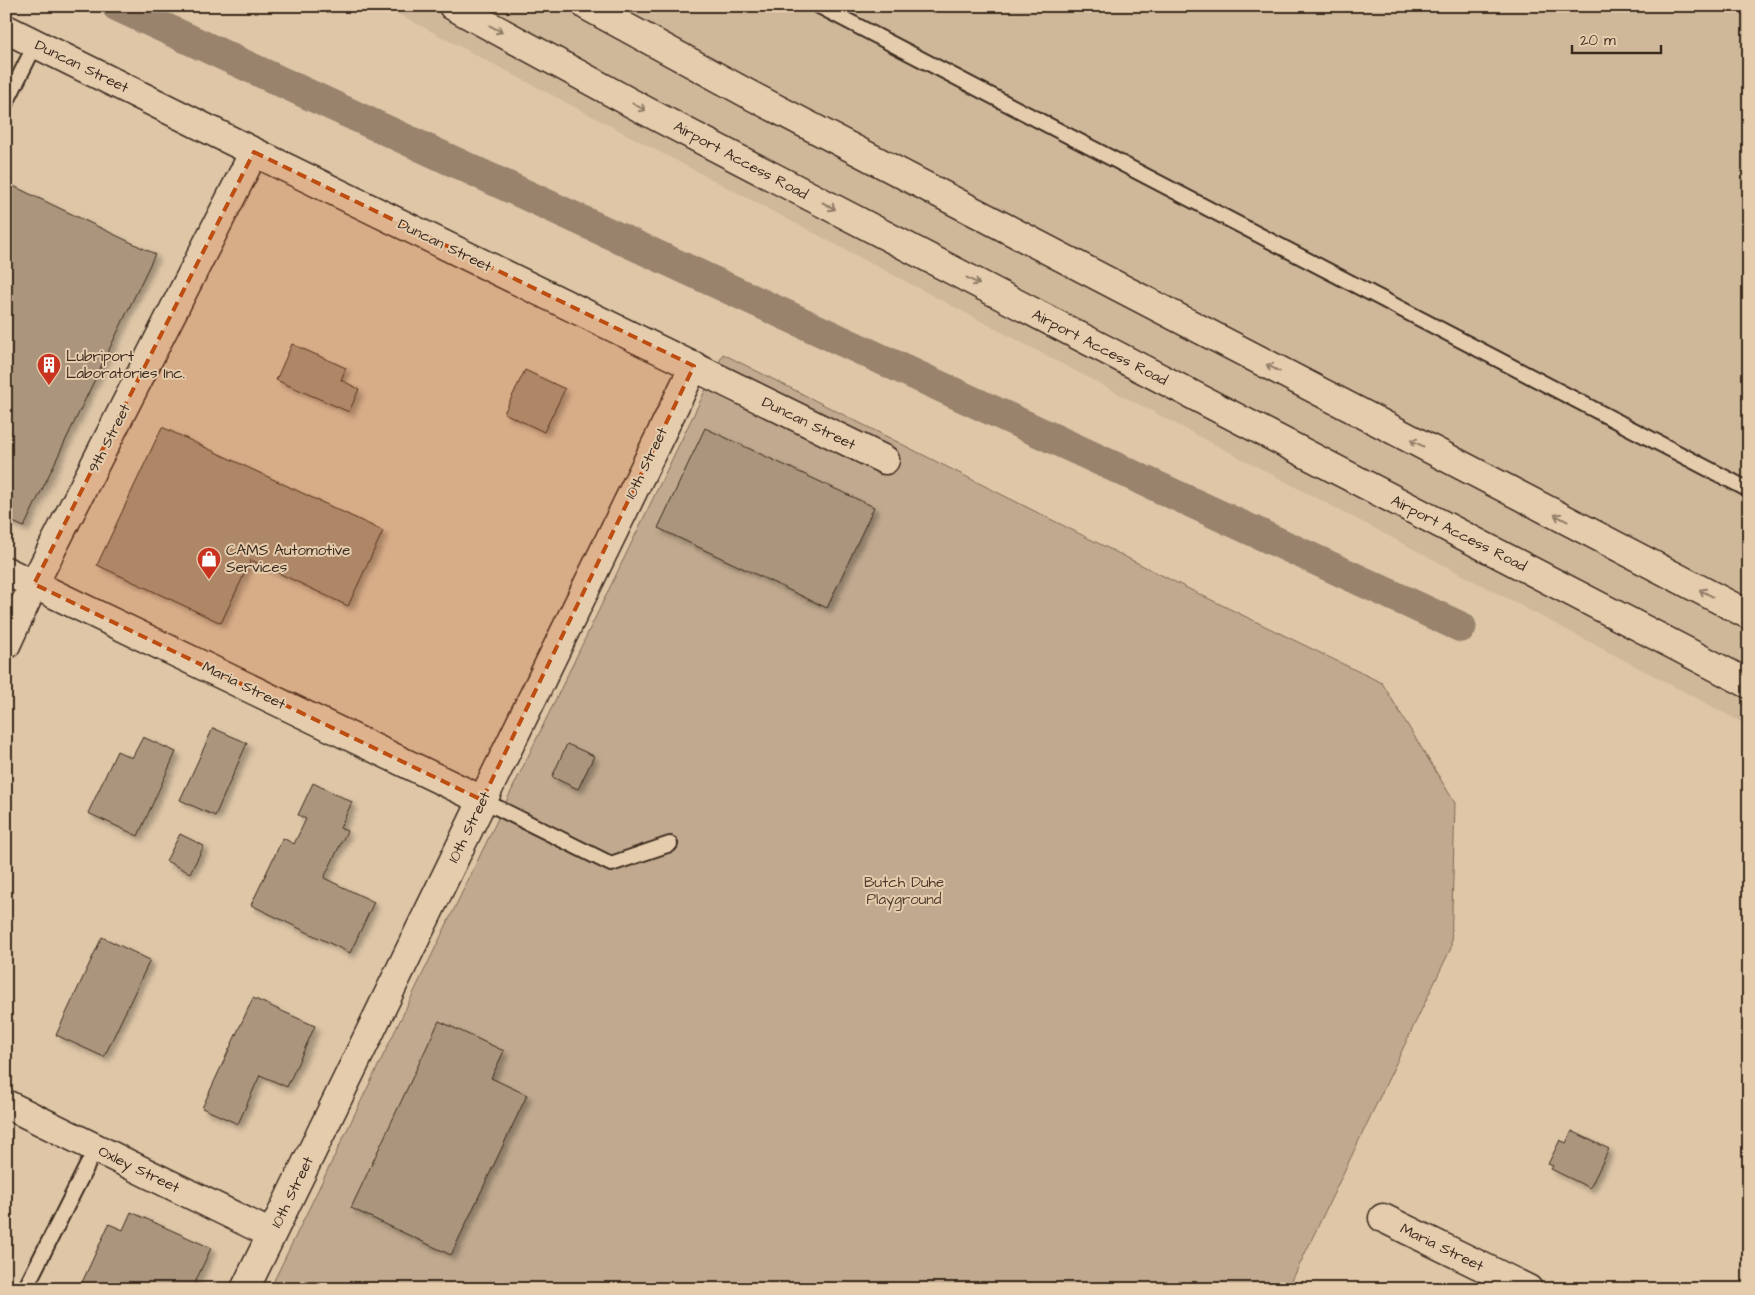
<svg xmlns="http://www.w3.org/2000/svg" width="1755" height="1295" font-family="'Architects Daughter',sans-serif">
<style>
.built{fill:#cfb89a}
.green{fill:#c0a98e;stroke:#7e6a56}
.lines{fill:none;stroke-linecap:round;stroke-linejoin:round}
.canal{stroke:#99836d;stroke-width:31}
.building{fill:#ab967d;stroke:#3b2a1e;filter:url(#shadow)}
.service-casing{stroke:#3b2a1e;stroke-width:18}
.minor-casing{stroke:#3b2a1e;stroke-width:31}
.secondary-casing{stroke:#3b2a1e;stroke-width:31}
.service{stroke:#e5ccad;stroke-width:14}
.minor{stroke:#e5ccad;stroke-width:28}
.secondary{stroke:#e5ccad;stroke-width:28}
.oneway{stroke:#907b66}
.marked{fill:#bd4d10;fill-opacity:0.2;stroke:#bd4d10;stroke-width:4;stroke-dasharray:10 6;stroke-linejoin:round}
.labels{text-anchor:middle;stroke-width:4;stroke-linejoin:round;paint-order:stroke}
.street-label{font-size:15px;fill:#3b2a1e;stroke:#e5ccad}
.poi-label{font-size:15px;fill:#3b2a1e;stroke:#e5ccad;text-anchor:start}
.park-label{font-size:15px;fill:#4f3d2f;stroke:#e5ccad}
</style>
<defs>
<filter id="shadow"><feDropShadow dx="4.5" dy="4.5" stdDeviation="2.5" flood-color="#0004"/></filter>
</defs>
<rect width="100%" height="100%" fill="#dec6a7"/>
<filter id="ink" filterUnits="userSpaceOnUse"><feTurbulence type="fractalNoise" baseFrequency=".02" numOctaves="2"/><feDisplacementMap in="SourceGraphic" scale="10" xChannelSelector="R" yChannelSelector="G"/><feConvolveMatrix kernelMatrix="1 2 1 2 8 2 1 2 1" color-interpolation-filters="sRGB"/></filter>
<g filter="url(#ink)">
<path class="built" d="M383,6H1749V726Z"/>
<path class="green" d="M723,354L1193,591L1382,683L1455,803L1451,948L1288,1289H270Z"/>
<g class="lines">
<path class="canal" d="M117,6L1461,627"/>
</g>
<path class="building" d="M7,183L155,254L24,527L6,519Z
M292,344L346,368L341,380L359,389L349,412L276,380Z
M525,370L565,389L544,432L504,413Z
M162,427L383,531L348,606L251,560L221,623L97,565Z
M705,428L874,507L827,608L658,528Z
M213,728L247,743L215,816L180,800Z
M143,737L176,752L138,836L88,813L117,751L132,758Z
M567,744L594,756L578,789L552,777Z
M313,783L352,802L340,828L347,831L324,878L374,902L350,953L251,905L283,838L294,844L306,819L298,815Z
M180,834L204,846L190,873L166,861Z
M102,937L150,960L104,1057L56,1035Z
M253,998L315,1026L287,1087L260,1075L238,1124L202,1108Z
M439,1021L504,1051L491,1078L527,1095L451,1255L351,1208Z
M1572,1131L1609,1149L1590,1188L1551,1169L1553,1166L1548,1164L1560,1140L1566,1143Z
M131,1212L211,1248L192,1289H79L109,1224L123,1230Z"/>
<g class="lines">
<defs>
<path id="service" d="M819,6L1749,490
M6,103L36,43
M482,800L611,864L670,844
M25,1289L96,1148"/>
<path id="minor" d="M6,29L254,152L885,460
M6,571L482,800
M6,645L34,584L254,152
M6,1104L271,1234
M1383,1218L1528,1289
M245,1289L694,366"/>
<path id="secondary" d="M453,6L646,111L1749,684
M587,6L752,96L1749,615"/>
</defs>
<use href="#service" class="service-casing"/>
<use href="#minor" class="minor-casing"/>
<use href="#secondary" class="secondary-casing"/>
<use href="#service" class="service"/>
<use href="#minor" class="minor"/>
<use href="#secondary" class="secondary"/>
</g>
<defs><path id="oneway-shaft" d="M-6 0H5M1.5-3L5.5 0L1.5 3" fill="none" stroke-width="1.6" stroke-linecap="round" stroke-linejoin="round" transform="scale(1.25)"/></defs>
<g class="oneway">
<use href="#oneway-shaft" transform="translate(496 29) rotate(28)"/>
<use href="#oneway-shaft" transform="translate(639 107) rotate(28)"/>
<use href="#oneway-shaft" transform="translate(829 206) rotate(28)"/>
<use href="#oneway-shaft" transform="translate(973 281) rotate(28)"/>
<use href="#oneway-shaft" transform="translate(1273 368) rotate(-152)"/>
<use href="#oneway-shaft" transform="translate(1417 443) rotate(-152)"/>
<use href="#oneway-shaft" transform="translate(1561 518) rotate(-152)"/>
<use href="#oneway-shaft" transform="translate(1706 593) rotate(-152)"/>
</g>
</g>
<path class="marked" d="M254,152L694,366L482,800L34,584Z"/>
<defs>
<symbol id="building-pin" viewBox="-11 -11 22 30"><path d="M0 17L-7.5 6A9.5 9.5 0 1 1 7.5 6Z" fill="#c8321e" stroke="#e5ccad"/><path d="M-4-6H4V6H1V3H-1V6H-4ZM-2.5-4.3h1.7v1.8h-1.7ZM.8-4.3h1.7v1.8H.8ZM-2.5-1h1.7V.8h-1.7ZM.8-1h1.7V.8H.8Z" fill="#fff"/></symbol>
<symbol id="shop-pin" viewBox="-11 -11 22 30"><path d="M0 17L-7.5 6A9.5 9.5 0 1 1 7.5 6Z" fill="#c8321e" stroke="#e5ccad"/><path d="M-5-2.5h2.3a2.7 3.5 0 0 1 5.4 0H5L5.5 6h-11ZM-1.5-2.5h3a1.5 2.3 0 0 0-3 0Z" fill="#fff"/></symbol>
</defs>
<g fill-rule="evenodd">
<use href="#building-pin" x="35" y="351" width="28" height="38"/>
<use href="#shop-pin" x="195" y="545" width="28" height="38"/>
</g>
<g class="labels">
<g class="street-label">
<text transform="translate(82 66) rotate(26)" y="5">Duncan Street</text>
<text transform="translate(741 160) rotate(28)" y="5">Airport Access Road</text>
<text transform="translate(445 245) rotate(26)" y="5">Duncan Street</text>
<text transform="translate(1100 347) rotate(27)" y="5">Airport Access Road</text>
<text transform="translate(809 423) rotate(26)" y="5">Duncan Street</text>
<text transform="translate(109 438) rotate(-63)" y="5">9th Street</text>
<text transform="translate(646 463) rotate(-64)" y="5">10th Street</text>
<text transform="translate(1459 533) rotate(27)" y="5">Airport Access Road</text>
<text transform="translate(244 685) rotate(26)" y="5">Maria Street</text>
<text transform="translate(469 827) rotate(-64)" y="5">10th Street</text>
<text transform="translate(139 1169) rotate(26)" y="5">Oxley Street</text>
<text transform="translate(292 1192) rotate(-64)" y="5">10th Street</text>
<text transform="translate(1442 1247) rotate(26)" y="5">Maria Street</text>
</g>
<g class="poi-label">
<text x="66" y="361">Lubriport<tspan x="66" dy="17">Laboratories Inc.</tspan></text>
<text x="226" y="555">CAMS Automotive<tspan x="226" dy="17">Services</tspan></text>
</g>
<g class="park-label">
<text x="904" y="887">Butch Duhe<tspan x="904" dy="17">Playground</tspan></text>
</g>
</g>
<rect width="1755" height="1295" fill="none" stroke="#e5ccad" stroke-width="25"/>
<rect x="12" y="12" width="1730" height="1270" fill="none" stroke="#3b2a1e" stroke-width="2" filter="url(#ink)"/>
<path d="M1572 45v8h89v-8" fill="none" stroke="#3b2a1e" stroke-width="2.5"/>
<text x="1580" y="45" font-size="15" fill="#3b2a1e" stroke="#e5ccad" stroke-width="4" paint-order="stroke">20 m</text>
</svg>
